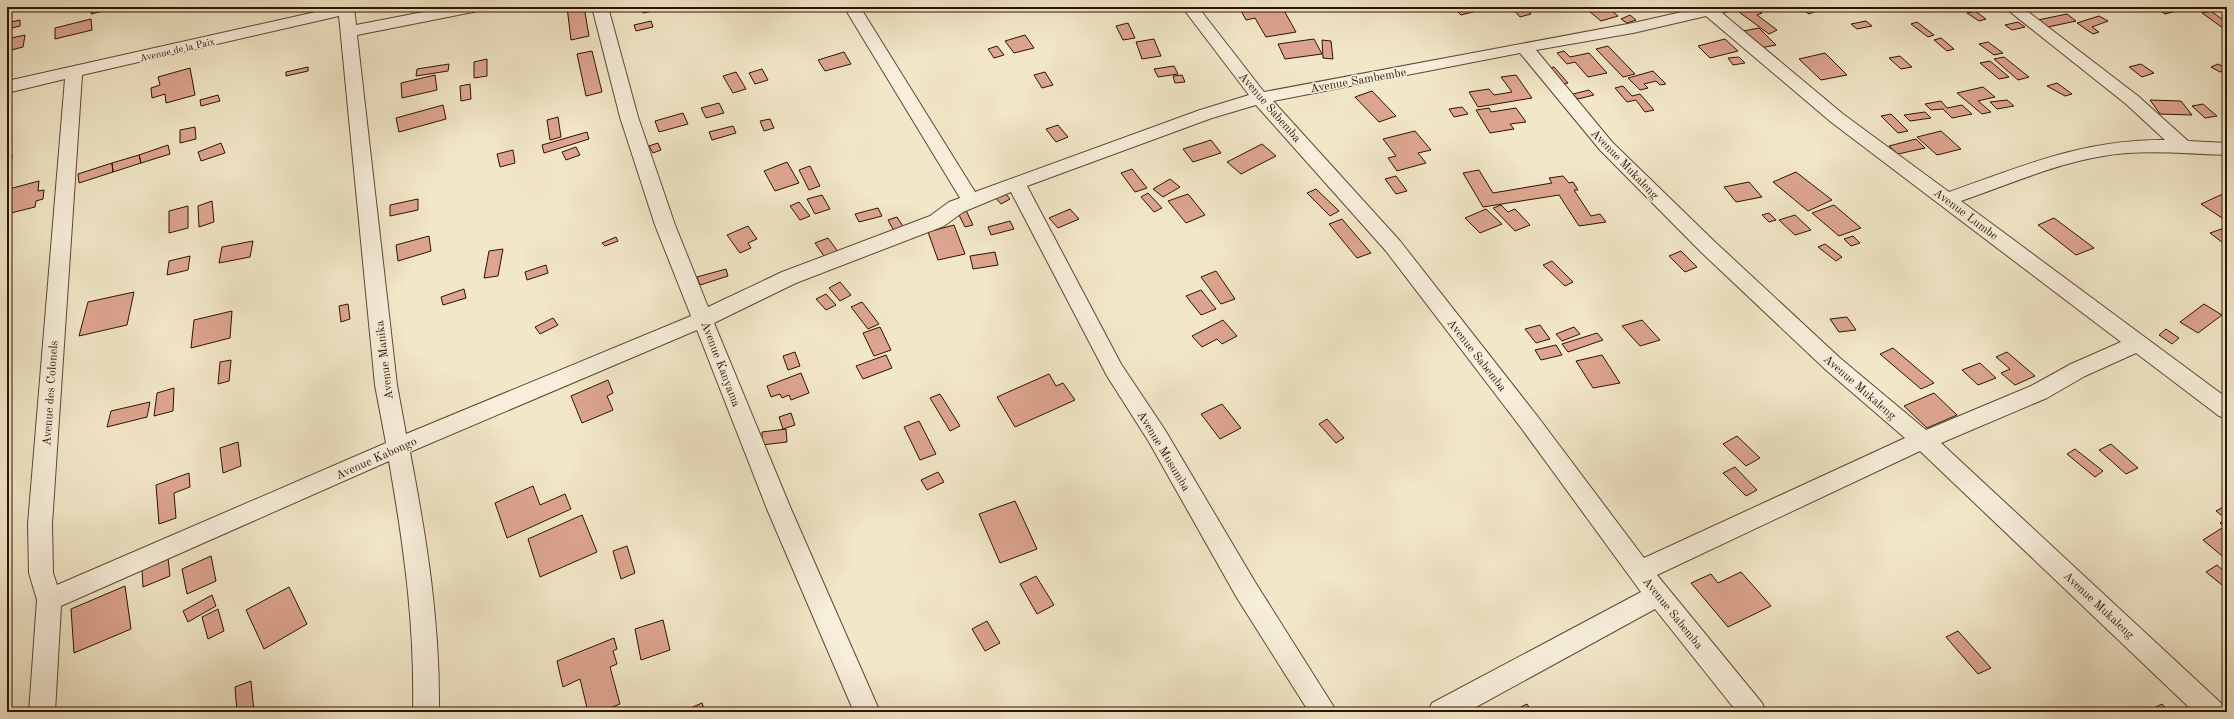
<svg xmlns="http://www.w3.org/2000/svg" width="2234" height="719" font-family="'Old Standard TT',serif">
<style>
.building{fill:#dda58f;stroke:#2e1201}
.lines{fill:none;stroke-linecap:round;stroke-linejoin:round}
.street-casing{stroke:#5f4733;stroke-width:2}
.street{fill:#f7efdb;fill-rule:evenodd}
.labels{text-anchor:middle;stroke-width:3;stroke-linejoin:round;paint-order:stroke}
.far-street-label{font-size:10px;fill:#2e1201;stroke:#f7efdb}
.street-label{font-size:12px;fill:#2e1201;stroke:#f7efdb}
</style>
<rect width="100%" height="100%" fill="#f2e7c8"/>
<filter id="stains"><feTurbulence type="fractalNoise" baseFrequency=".005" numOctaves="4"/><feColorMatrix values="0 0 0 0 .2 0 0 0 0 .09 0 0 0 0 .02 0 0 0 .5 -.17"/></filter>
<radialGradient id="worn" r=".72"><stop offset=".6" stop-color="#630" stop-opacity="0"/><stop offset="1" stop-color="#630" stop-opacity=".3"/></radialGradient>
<path class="building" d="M92,7H116V8L91,14Z
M567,7H584L589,36L571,40Z
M642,7H673L643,13Z
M1239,7H1284H1282L1296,32L1266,37L1255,18L1246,20Z
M1458,7H1492L1461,15L1454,8Z
M1511,7H1525L1531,14L1520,17Z
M1584,7H1607L1618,16L1601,21Z
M1753,7L1762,13L1757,15L1777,30L1769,34L1739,12Z
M1799,7H1826L1809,14Z
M1965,7H1978L1972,9L1986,19L1979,21L1967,13L1972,12Z
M2155,7H2187L2188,8L2165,14Z
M2211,11L2227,23V31L2202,13Z
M2067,14L2076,21L2048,27L2038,20Z
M1630,15L1636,20L1627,23L1621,19Z
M2099,16L2108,21L2092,27L2099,32L2093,34L2077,23Z
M91,19L92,30L55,39V28Z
M20,20V26L7,29V23Z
M651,21L653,27L636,31L634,25Z
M1866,21L1872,26L1857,29L1851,24Z
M1917,22L1934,35L1928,37L1911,24Z
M2018,22L2025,27L2012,30L2005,25Z
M1128,23L1135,38L1123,40L1116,26Z
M1759,28L1776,45L1755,49L1738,32Z
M25,35L23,47L7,51V39Z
M1025,35L1034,48L1014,53L1005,41Z
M1941,38L1954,49L1947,51L1934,40Z
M1154,39L1161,56L1142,59L1136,42Z
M1314,39L1322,54L1285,59L1278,44Z
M1725,39L1738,51L1710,58L1698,46Z
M1322,40L1331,41L1333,59L1323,58Z
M1988,42L2003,53L1994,55L1979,44Z
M997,46L1004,55L994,58L988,49Z
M1608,46L1635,74L1623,77L1596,49Z
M592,51L602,92L586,96L577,54Z
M1564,51L1570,57L1589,53L1607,73L1588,77L1575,62L1567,64L1557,53Z
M844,52L851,64L825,71L818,60Z
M1825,53L1847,75L1821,80L1799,59Z
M1900,56L1912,67L1901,69L1889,58Z
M1739,57L1745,63L1733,65L1728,58Z
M2004,57L2029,77L2018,80L1994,59Z
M487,59V76L474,78V62Z
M1990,61L2009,77L1999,79L1980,63Z
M449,64L448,71L416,76L417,69Z
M2141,64L2154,73L2142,77L2129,67Z
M2218,64L2227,69L2220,72L2211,67Z
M1174,66L1178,74L1158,77L1154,69Z
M308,67V71L286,76V72Z
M1554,67L1568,83L1558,85L1545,69Z
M190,68L195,95L166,103L165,94L152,98L151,88L160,85L158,77Z
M762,69L768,80L755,84L749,73Z
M1653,71L1666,84L1660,85L1656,81L1644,84L1648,88L1640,90L1628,78Z
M736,72L746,89L733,93L723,76Z
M1045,72L1053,85L1042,88L1034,75Z
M435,75L437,90L402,98L401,83Z
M1182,75L1185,82L1175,83L1173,76Z
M1516,75L1532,98L1478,107L1469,92L1489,89L1494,95L1512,92L1501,77Z
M2057,83L2072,94L2065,96L2047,86Z
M470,84L471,99L461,101L460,86Z
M1623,86L1632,96L1640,94L1654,110L1645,112L1636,100L1627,102L1615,88Z
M1983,87L1995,97L1978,101L1991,112L1982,114L1957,93Z
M1589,90L1594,95L1578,99L1573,94Z
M1372,91L1396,116L1379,122L1355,97Z
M218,95L220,101L201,106L200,100Z
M2007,100L2014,106L1997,109L1990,102Z
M2150,100L2181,101L2192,115L2160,114Z
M1941,101L1947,108L1962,105L1972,114L1952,118L1943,109L1931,110L1925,104Z
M719,103L724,113L706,118L701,108Z
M2203,104L2217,116L2205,118L2192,106Z
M443,105L446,119L399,132L396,118Z
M1462,107L1468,114L1454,117L1449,109Z
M1489,108L1491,112L1516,108L1526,122L1510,124L1514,129L1490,133L1476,110Z
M1925,112L1931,118L1910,121L1904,115Z
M683,113L688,124L659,132L655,121Z
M1891,114L1908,131L1898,133L1881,116Z
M558,117L561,137L550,140L547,120Z
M770,119L774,128L764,131L760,121Z
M1058,125L1068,137L1056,142L1046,129Z
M733,126L736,133L712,140L709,132Z
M195,127L196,139L180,143V130Z
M1415,131L1431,150L1418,153L1426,163L1397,171L1388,158L1396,156L1383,139Z
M1941,131L1961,149L1937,155L1917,137Z
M587,132L589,139L544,153L542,145Z
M1916,139L1925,148L1898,154L1889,146Z
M1211,140L1221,153L1193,162L1183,149Z
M221,143L225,153L201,161L198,152Z
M658,143L661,150L653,153L649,146Z
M1262,144L1276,156L1241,174L1227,162Z
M168,145L170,154L141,163L139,155Z
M576,147L580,155L566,160L562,152Z
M513,150L515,163L500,167L497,154Z
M12,155L11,169L7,170V156Z
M139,155L141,163L113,172L112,163Z
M787,162L799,183L775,191L764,171Z
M112,163L113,172L79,183L78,174Z
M810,166L820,186L809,190L799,170Z
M1132,169L1147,188L1135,192L1121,173Z
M1479,170L1493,193L1552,183L1549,178L1563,176L1569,183L1573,182L1578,190H1574L1591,216L1600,214L1606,222L1579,226L1559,195L1483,207L1463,173Z
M1796,172L1832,200L1808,211L1773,182Z
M1396,176L1407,191L1396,194L1385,179Z
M1170,179L1180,187L1163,197L1153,189Z
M39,181L38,191L44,190L43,199L36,201L35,207L7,214L9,189Z
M1749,182L1762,197L1736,202L1724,187Z
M1316,189L1339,211L1330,216L1307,193Z
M1004,192L1010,199L1001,204L994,196Z
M2227,192V216L2222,218L2201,204Z
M1148,193L1162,208L1154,212L1141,197Z
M1188,194L1205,215L1186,223L1168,201Z
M822,195L830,209L815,214L807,199Z
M418,199V210L390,216V205Z
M212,201L214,222L199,227L198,206Z
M799,202L810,216L800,220L790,206Z
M1501,205L1508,212L1515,209L1530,225L1515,231L1493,208Z
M1834,205L1861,228L1839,236L1812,213Z
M188,206V228L169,233V211Z
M964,206L973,225L965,227L956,209Z
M878,208L882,216L859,222L855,214Z
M1070,209L1079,219L1058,228L1049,218Z
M1486,209L1502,224L1480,233L1465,218Z
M1769,213L1776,220L1769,222L1762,215Z
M1795,215L1811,230L1795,235L1779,220Z
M897,217L904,228L894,231L888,220Z
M2054,218L2094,248L2076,255L2038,225Z
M1342,219L1371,253L1357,258L1329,224Z
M1010,221L1014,229L991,235L988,227Z
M954,225L965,254L938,260L928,232Z
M748,226L757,239L748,243L751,248L740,253L727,235Z
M2227,227V246L2210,233Z
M429,236L431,251L398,261L396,245Z
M1853,236L1860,243L1851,246L1844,239Z
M616,237L618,241L605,246L602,243Z
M828,238L839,253L826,259L815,243Z
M253,241L250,257L219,263L222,247Z
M1825,244L1842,257L1836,261L1818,247Z
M503,249L498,276L484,278L489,251Z
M1681,251L1697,267L1685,272L1669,256Z
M995,252L998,265L973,269L970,256Z
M190,256L188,270L167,275L169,261Z
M1552,261L1573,282L1565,286L1543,265Z
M546,265L548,273L527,280L525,272Z
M726,269L728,276L700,285L697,277Z
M1216,271L1235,299L1221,304L1201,277Z
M840,282L851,295L840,301L829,288Z
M464,289L466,298L443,305L441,297Z
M1201,290L1216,309L1201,315L1186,296Z
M134,292L127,325L79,336L88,302Z
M826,294L836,305L826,310L816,299Z
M862,302L879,324L868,329L851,307Z
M348,304L350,319L341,322L339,306Z
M2204,304L2222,315L2198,333L2180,322Z
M232,311L230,338L191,348L194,320Z
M1847,317L1856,330L1839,332L1830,319Z
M553,318L558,325L540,334L535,327Z
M1223,320L1237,336L1222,344L1217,339L1202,347L1192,336Z
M1642,320L1660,340L1640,346L1622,326Z
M1540,325L1550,339L1536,343L1525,329Z
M880,327L891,350L874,356L863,333Z
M1574,327L1580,334L1562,341L1556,334Z
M2166,329L2179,338L2172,344L2159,335Z
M1597,333L1603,340L1568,352L1562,344Z
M1556,345L1562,355L1541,360L1535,350Z
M1893,348L1934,383L1921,389L1880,354Z
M795,352L800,366L788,370L783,356Z
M2007,352L2035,376L2015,385L2001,373L2010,369L1996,357Z
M886,355L892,368L863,379L856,366Z
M1602,355L1620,383L1593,388L1576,361Z
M231,360L229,381L218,384L220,362Z
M1980,363L1996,378L1978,385L1962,370Z
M801,373L809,393L791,400L789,395L782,398L780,394L771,397L767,386Z
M1049,374L1056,386L1063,383L1075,400L1015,427L997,397Z
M608,380L613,393L607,396L613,410L582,423L571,396Z
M174,388L173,411L154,416L157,393Z
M1934,393L1957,415L1927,428L1904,406Z
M940,394L960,426L950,431L930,398Z
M150,402L147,417L107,427L111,411Z
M1222,404L1241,428L1220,439L1201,414Z
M791,413L795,425L783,429L779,417Z
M1327,419L1344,438L1336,443L1319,424Z
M919,421L936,454L920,460L904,427Z
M786,429L787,442L762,445V432Z
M1737,436L1760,458L1746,466L1723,444Z
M238,442L241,466L223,473L220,448Z
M2111,444L2138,468L2126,474L2099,450Z
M2075,449L2103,471L2095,477L2067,454Z
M1735,467L1757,490L1746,496L1723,473Z
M938,472L944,482L927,490L921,480Z
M189,473L190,487L174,493L176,518L159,524L156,485Z
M533,486L540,505L565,494L571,509L507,538L495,503Z
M1015,501L1037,549L1000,563L979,514Z
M2227,505V529L2220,523L2226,519L2216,511Z
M582,515L597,552L540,577L528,539Z
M2222,528L2227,533V560L2203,540Z
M627,546L635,573L621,579L613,551Z
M211,556L216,581L187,594L182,569Z
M168,558L170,576L143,587L142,569Z
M2217,565L2227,574V589L2206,572Z
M1741,572L1771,606L1728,627L1691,583L1711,574L1718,583Z
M1036,576L1054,605L1037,614L1020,584Z
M125,586L131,629L74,653L71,609Z
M289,587L307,624L264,649L246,610Z
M212,595L216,606L188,622L183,611Z
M218,609L224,631L208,639L202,617Z
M663,620L670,650L641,660L635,629Z
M987,621L1000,643L985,651L972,629Z
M1958,631L1991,668L1978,674L1946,637Z
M614,638L617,649L613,651L617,664L610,667L620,704L600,712H588L580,679L563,687L557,661Z
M251,681L254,712H237L235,687Z
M702,703L705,712H681Z
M1527,704L1532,712H1511Z
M2162,704L2170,712H2146Z"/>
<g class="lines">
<defs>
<path id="street" d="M338,7H354L356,25L449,7H481L479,10L473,12L357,35L397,385L406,434L691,316L655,225L620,117L592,7H608L638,117L675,225L708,307L782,272L930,216L949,202L960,198L844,7H860L975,192L1200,110L1249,95L1182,7H1198L1264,92L1633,23L1704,7H1733L1731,10L1722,13L1843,114L1949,192C2023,166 2084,139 2165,140L2126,104L2004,7H2022L2138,96L2188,141L2227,143V155C2186,154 2144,149 2103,156C2054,164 2008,185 1961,201L2227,398V419L2219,416L2136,353L2085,376L2047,398L1941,443L2221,703L2225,712H2194L1920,451L1657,575L1762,703L1766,712H1737L1655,609L1467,712H1428L1432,703L1641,592L1522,429L1386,251L1256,105L1212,118L1027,186L1121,364L1165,430L1255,582L1337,712H1309L1237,598L1149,442L1107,376L1011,192L963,212L944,226L796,283L714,323L791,509L880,712H854L767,509L697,330L410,452C427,541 440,622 439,712H413C415,625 404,547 389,461L61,606L55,712H29L37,600L29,573L28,524L65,79L7,93V81ZM339,16L375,385L386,443L57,585L53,573L52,524L82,75ZM1706,16L1831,122L2121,342L2071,364L2031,386L1926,430L1840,358L1715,242L1612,142L1536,50L1633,33ZM1520,53L1600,150L1701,252L1826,370L1905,438L1644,558L1538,417L1400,241L1273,101Z"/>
</defs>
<use href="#street" class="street-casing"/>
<use href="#street" class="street"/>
</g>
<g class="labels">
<g class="far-street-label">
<text transform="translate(177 49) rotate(-13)" y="4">Avenue de la Paix</text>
</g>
<g class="street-label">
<text transform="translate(1358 80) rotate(-10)" y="4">Avenue Sambembe</text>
<text transform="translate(1270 107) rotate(49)" y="4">Avenue Sabemba</text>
<text transform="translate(1625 164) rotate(46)" y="4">Avenue Mukaleng</text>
<text transform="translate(1966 214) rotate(37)" y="4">Avenue Lumbe</text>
<text transform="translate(1477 355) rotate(52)" y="4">Avenue Sabemba</text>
<text transform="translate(384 360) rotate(-97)" y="4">Avenue Manika</text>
<text transform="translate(721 364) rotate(69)" y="4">Avenue Kanyama</text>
<text transform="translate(1860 387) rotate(41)" y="4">Avenue Mukaleng</text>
<text transform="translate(50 393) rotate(-86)" y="4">Avenue des Colonels</text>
<text transform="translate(1164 451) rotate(59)" y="4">Avenue Musumba</text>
<text transform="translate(376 458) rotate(-24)" y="4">Avenue Kabongo</text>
<text transform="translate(2099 605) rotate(43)" y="4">Avenue Mukaleng</text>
<text transform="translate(1673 613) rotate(51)" y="4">Avenue Sabemba</text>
</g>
</g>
<rect width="2234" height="719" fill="none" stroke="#f2e7c8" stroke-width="24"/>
<rect x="8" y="8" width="2218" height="703" fill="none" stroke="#2e1201" stroke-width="2"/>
<rect x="12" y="12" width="2210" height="695" fill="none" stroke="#2e1201"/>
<rect width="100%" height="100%" filter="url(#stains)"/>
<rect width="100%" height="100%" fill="url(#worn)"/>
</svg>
